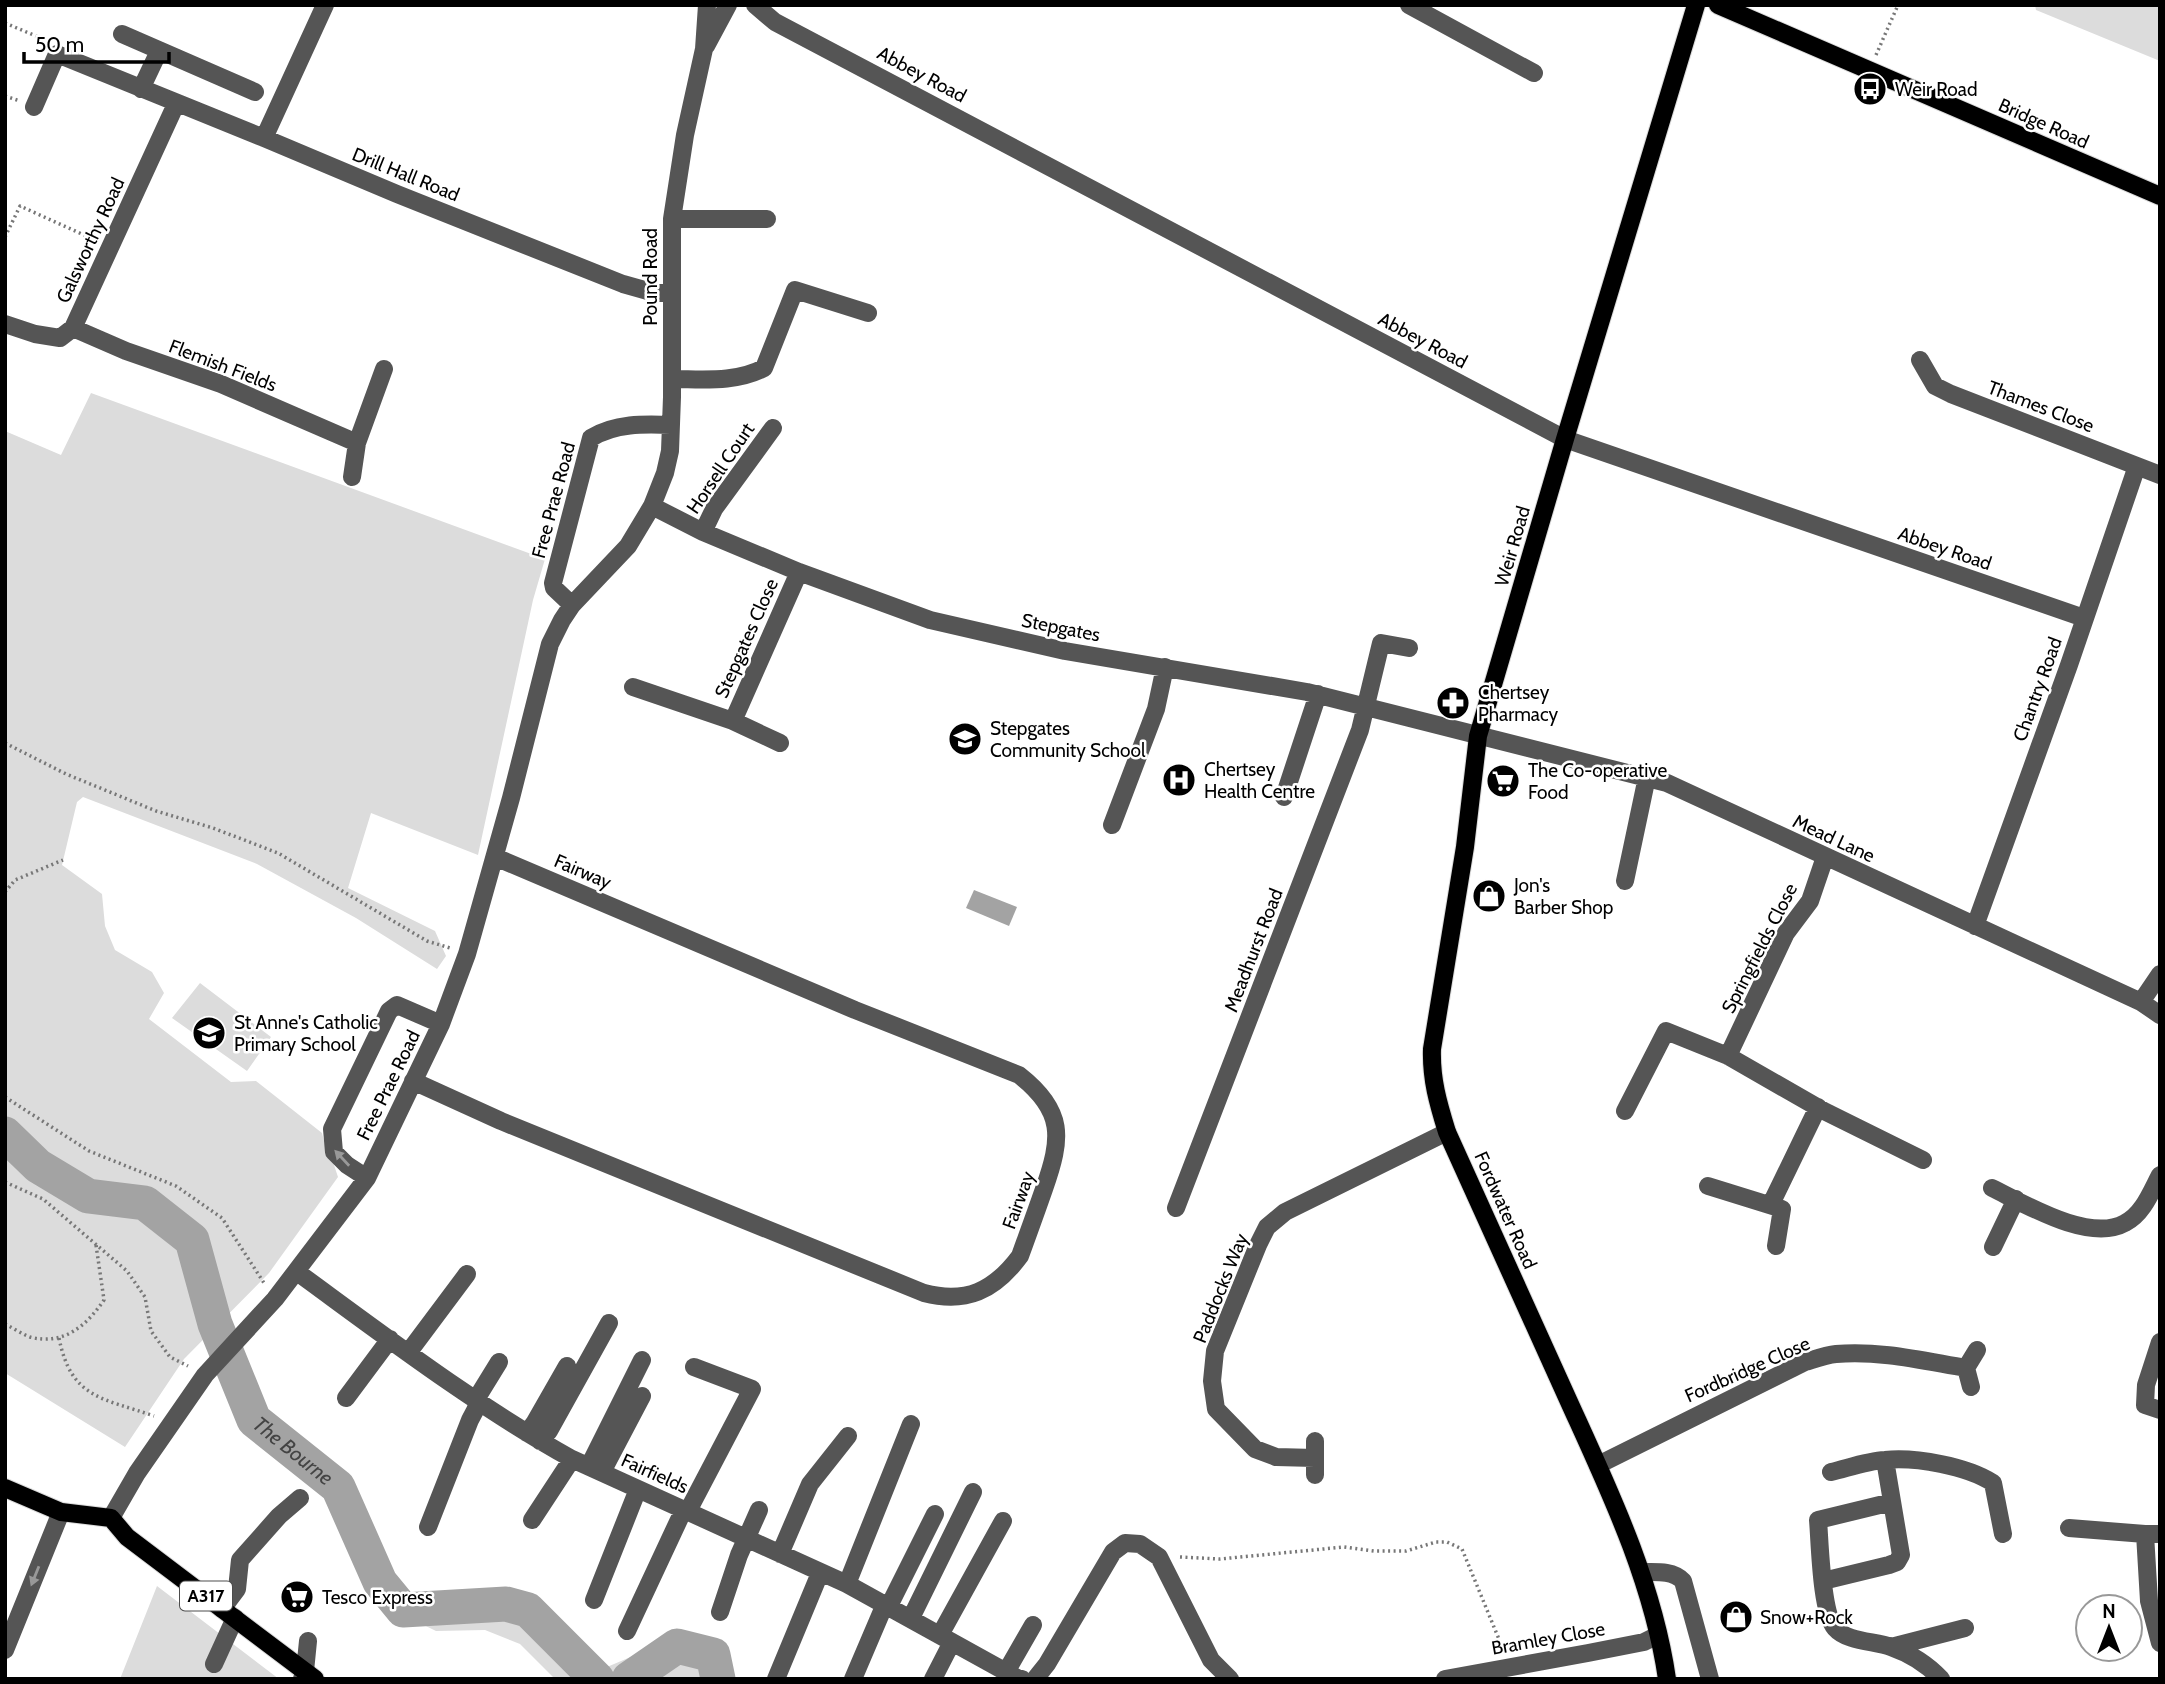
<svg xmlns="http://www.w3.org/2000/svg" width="2165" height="1684" font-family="Cabin,sans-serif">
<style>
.green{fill:#dcdcdc}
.water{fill:#a3a3a3}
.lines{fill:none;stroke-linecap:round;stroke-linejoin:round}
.river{stroke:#a3a3a3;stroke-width:35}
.major-casing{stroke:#dbdbdb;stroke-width:20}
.path{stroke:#777;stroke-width:3.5;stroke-dasharray:2 3.5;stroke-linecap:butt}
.minor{stroke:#555;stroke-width:18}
.major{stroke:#000;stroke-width:18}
.oneway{fill:#999}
.labels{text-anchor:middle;stroke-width:5;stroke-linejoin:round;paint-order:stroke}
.shield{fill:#fff;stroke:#4c4c4c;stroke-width:2}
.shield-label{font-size:18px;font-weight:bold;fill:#000}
.street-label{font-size:19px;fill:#000;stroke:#fff}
.poi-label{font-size:19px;fill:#000;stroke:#fff;text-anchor:start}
.water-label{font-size:21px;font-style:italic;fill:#444;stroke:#fff}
</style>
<rect width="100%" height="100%" fill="#fff"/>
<path class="green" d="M2035,5H2160V61L2036,10Z
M91,393L545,559L533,600L478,855L371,813L348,888L435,931L446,956L437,969L356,918L257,864L83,797L77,802L62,865L102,894L105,926L115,950L152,972L164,993L149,1019L231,1082L256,1081L322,1133L327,1153L333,1162L338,1177L269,1273L184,1359L125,1447L5,1373V431L61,455Z
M200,983L271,1037L247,1071L172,1018Z
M157,1586L279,1679H120Z
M418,1596L533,1600L607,1667L647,1650L694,1636L724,1657V1679H555L520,1644L485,1630L436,1631L383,1605Z"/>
<path class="water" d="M974,890L1017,907L1009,926L966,908Z"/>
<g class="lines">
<g class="river">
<path id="s1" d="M5,1134L38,1166L88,1196L145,1203L192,1240L215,1324L254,1420L338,1487L380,1582L403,1610L506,1604L528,1610L597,1679"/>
<path d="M629,1679L677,1646L713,1655L718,1679"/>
</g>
<defs>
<path id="major" d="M1718,5L2160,196
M5,1488L61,1512L111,1518L127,1537L315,1679
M1667,1679C1653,1582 1610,1492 1570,1404C1529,1313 1488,1222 1447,1132C1438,1103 1431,1079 1432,1049L1465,847L1478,736L1565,439L1696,5"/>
</defs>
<use href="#major" class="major-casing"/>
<path class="path" d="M5,23L48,41
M1876,55L1898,5
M5,96L20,101
M5,237L20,206L95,240
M5,743L66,774L156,811L213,828L278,853L427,941L450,948
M5,892L15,880L63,860
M5,1097L89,1151L176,1186L222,1218L264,1283
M5,1182L43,1199L127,1271L145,1297L151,1331L170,1357L188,1366
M5,1324C13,1328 22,1334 30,1337C64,1346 87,1325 104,1300L96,1245
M59,1338C71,1399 103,1398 154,1416
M1180,1557L1220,1559L1344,1547L1374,1551H1406L1436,1542H1447L1462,1549L1503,1649"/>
<path class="minor" d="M325,5L264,138L397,194L623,284L655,293H670
M755,5L775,22L1565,439L2084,618
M1409,5L1534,73
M122,34L255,92
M706,46L728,5
M141,89L159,51
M34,107L57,54L264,138
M672,219H767
M5,324L35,334L60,338L73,328L176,104
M73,328L126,351L221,384L357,443
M1920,360L1935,386L1951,394L2160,475
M672,379C702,379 736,383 764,368L795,290L868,313
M352,477L357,443L384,369
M652,506L703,532L799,572L930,620L1065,651L1307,692L1667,783L2141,1002L2160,1015
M703,532L714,509L773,428
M572,605L554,588L553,583L591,438C615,423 644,424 671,425
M633,687L733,721L780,743
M733,721L799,572
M1284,797L1318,694
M1112,825L1156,709L1165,667
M1625,881L1647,777
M1975,926L2069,665L2137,466
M2141,1002L2160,974
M1728,1056L1786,933L1810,901L1825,857
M413,1081L501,1121L924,1293C966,1304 994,1291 1020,1256C1028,1234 1036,1212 1044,1189C1062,1138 1065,1111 1019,1075L855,1010L495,857
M1625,1111L1666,1031L1728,1056L1824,1111L1923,1160
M367,1178L347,1165L334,1152L332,1129L389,1011L397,1005L441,1024
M1708,1186L1782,1209L1776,1246
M1992,1188C2025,1204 2089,1243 2125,1223C2143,1214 2151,1192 2160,1175
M1771,1204L1818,1107
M1176,1208L1360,730L1381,643L1409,648
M1993,1247L2016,1199
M297,1272C386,1337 475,1405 572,1459L847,1584L1017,1678L1022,1679
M2160,1342L2146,1385L2145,1405L2160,1410
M408,1353L467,1274
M1971,1387L1966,1368L1977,1350
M346,1398L390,1339
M475,1401L499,1362
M527,1433L535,1422L567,1366
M540,1441L549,1431L609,1323
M1315,1441V1475
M1315,1458L1276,1457L1255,1449L1216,1409L1212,1381L1215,1351L1258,1245L1267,1227L1285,1212L1447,1132
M1598,1465L1805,1362C1815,1359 1826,1355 1836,1354C1879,1350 1924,1361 1966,1368
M589,1466L642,1360
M602,1472L642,1396
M1831,1472C1848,1468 1867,1461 1885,1460C1916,1457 1967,1466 1993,1483L2003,1534
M1892,1502L1818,1520C1820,1543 1821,1612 1835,1628C1847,1642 1875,1641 1891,1647C1911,1654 1927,1664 1941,1679
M688,1511L752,1389L694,1367
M111,1518L137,1473L205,1375L275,1299L367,1178L441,1024L467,954L511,798L550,644L562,620L572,605L628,546L652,506L665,473L670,451L672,397V219L685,135L704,49L707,5
M532,1520L572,1459
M428,1527L470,1420L479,1403
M2069,1528L2145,1534
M2160,1534H2145L2149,1601L2160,1643
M780,1554L810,1484L848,1436
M1641,1572C1655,1572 1673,1570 1683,1581L1710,1679
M1823,1581L1889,1565L1897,1562L1901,1555L1885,1460
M847,1584L911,1424
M594,1600L638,1489
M889,1606L935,1514
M222,1609L237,1589L240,1560L279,1516L300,1498
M720,1612L739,1555L759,1510
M911,1618L973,1492
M627,1631L684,1509
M940,1635L1003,1521
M1891,1647L1965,1628
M5,1650L61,1512
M214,1664L235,1618
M1006,1672L1033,1625
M302,1679L305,1671L308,1641
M776,1679L820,1573
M853,1679L885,1604
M933,1679L952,1642
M1035,1679L1047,1664L1113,1552L1125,1543L1140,1544L1159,1557L1211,1660L1230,1679
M1445,1679L1588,1653L1644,1642L1658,1635"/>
<use href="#major" class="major"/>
</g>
<defs><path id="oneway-solid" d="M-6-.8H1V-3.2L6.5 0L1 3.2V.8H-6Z" transform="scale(1.75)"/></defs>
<g class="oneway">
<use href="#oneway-solid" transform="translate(342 1158) rotate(-133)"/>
<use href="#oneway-solid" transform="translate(35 1576) rotate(112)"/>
</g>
<defs>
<symbol id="bus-disc" viewBox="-11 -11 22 22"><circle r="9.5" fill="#000" stroke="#fff"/><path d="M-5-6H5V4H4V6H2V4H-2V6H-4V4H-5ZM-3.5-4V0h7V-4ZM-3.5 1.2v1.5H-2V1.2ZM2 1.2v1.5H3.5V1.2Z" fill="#fff"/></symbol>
<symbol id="pharmacy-disc" viewBox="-11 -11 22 22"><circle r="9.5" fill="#000" stroke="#fff"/><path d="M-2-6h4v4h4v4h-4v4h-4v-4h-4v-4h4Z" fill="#fff"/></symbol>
<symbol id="school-disc" viewBox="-11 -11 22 22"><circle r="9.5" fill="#000" stroke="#fff"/><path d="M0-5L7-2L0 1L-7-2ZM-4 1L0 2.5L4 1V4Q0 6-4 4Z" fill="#fff"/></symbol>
<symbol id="hospital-disc" viewBox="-11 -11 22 22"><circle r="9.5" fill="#000" stroke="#fff"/><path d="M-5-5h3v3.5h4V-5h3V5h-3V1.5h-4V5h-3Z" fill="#fff"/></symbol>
<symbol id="supermarket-disc" viewBox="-11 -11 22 22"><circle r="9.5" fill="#000" stroke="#fff"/><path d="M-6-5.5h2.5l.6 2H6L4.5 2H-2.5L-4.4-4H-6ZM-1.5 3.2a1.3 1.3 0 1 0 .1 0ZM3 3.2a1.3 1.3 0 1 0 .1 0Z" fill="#fff"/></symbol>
<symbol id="shop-disc" viewBox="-11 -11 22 22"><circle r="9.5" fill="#000" stroke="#fff"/><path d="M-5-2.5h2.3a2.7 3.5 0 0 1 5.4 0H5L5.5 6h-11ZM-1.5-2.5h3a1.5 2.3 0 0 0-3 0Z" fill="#fff"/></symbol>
</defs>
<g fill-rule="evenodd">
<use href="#bus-disc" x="1851" y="70" width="38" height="38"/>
<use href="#pharmacy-disc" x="1434" y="684" width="38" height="38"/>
<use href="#school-disc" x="946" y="720" width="38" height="38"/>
<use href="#hospital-disc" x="1160" y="761" width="38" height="38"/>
<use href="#supermarket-disc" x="1484" y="762" width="38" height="38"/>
<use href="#shop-disc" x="1470" y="877" width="38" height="38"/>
<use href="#school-disc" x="190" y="1014" width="38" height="38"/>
<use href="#supermarket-disc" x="278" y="1578" width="38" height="38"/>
<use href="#shop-disc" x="1717" y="1598" width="38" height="38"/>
</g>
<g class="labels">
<rect class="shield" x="180" y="1581.5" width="52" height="29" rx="5"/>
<g class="shield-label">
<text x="206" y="1602">A317</text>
</g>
<g class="street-label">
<text transform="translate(922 74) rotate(28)" y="7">Abbey Road</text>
<text transform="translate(2044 123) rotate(24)" y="7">Bridge Road</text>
<text transform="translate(406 174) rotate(22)" y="7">Drill Hall Road</text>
<text transform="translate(90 240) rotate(-65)" y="7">Galsworthy Road</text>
<text transform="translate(650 277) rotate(-90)" y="7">Pound Road</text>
<text transform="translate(1423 340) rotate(28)" y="7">Abbey Road</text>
<text transform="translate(223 365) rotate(21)" y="7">Flemish Fields</text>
<text transform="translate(2041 406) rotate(21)" y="7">Thames Close</text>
<text transform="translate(720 468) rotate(-56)" y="7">Horsell Court</text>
<text transform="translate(553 500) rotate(-75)" y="7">Free Prae Road</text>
<text transform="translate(1512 546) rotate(-74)" y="7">Weir Road</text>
<text transform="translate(1945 548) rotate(19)" y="7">Abbey Road</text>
<text transform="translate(1061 627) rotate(11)" y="7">Stepgates</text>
<text transform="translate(746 638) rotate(-66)" y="7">Stepgates Close</text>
<text transform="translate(2037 689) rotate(-70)" y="7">Chantry Road</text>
<text transform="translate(1834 838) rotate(25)" y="7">Mead Lane</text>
<text transform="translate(583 871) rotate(23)" y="7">Fairway</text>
<text transform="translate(1759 948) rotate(-63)" y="7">Springfields Close</text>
<text transform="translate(1253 950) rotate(-69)" y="7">Meadhurst Road</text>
<text transform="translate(388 1085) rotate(-64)" y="7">Free Prae Road</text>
<text transform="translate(1018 1200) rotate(-70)" y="7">Fairway</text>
<text transform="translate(1506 1210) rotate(66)" y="7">Fordwater Road</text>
<text transform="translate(1220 1288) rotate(-68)" y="7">Paddocks Way</text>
<text transform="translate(1747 1369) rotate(-24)" y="7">Fordbridge Close</text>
<text transform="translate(655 1473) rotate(24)" y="7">Fairfields</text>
<text transform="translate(1548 1638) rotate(-10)" y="7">Bramley Close</text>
</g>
<g class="poi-label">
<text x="1895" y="96">Weir Road</text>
<text x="1478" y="699">Chertsey<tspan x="1478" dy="22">Pharmacy</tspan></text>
<text x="990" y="735">Stepgates<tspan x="990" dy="22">Community School</tspan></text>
<text x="1204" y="776">Chertsey<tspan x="1204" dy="22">Health Centre</tspan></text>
<text x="1528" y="777">The Co-operative<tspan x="1528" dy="22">Food</tspan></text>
<text x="1514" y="892">Jon's<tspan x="1514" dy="22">Barber Shop</tspan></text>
<text x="234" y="1029">St Anne's Catholic<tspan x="234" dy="22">Primary School</tspan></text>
<text x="322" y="1604">Tesco Express</text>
<text x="1760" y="1624">Snow+Rock</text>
</g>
<g class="water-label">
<text dy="7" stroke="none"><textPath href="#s1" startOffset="462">The Bourne</textPath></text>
</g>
</g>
<rect width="2165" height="1684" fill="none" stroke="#000000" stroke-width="14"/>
<g transform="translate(2109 1628)"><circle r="33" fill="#ffffff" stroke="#999999" stroke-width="2"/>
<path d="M0-5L12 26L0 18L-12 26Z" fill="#000000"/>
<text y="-10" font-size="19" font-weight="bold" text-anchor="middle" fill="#000000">N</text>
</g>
<path d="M24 52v10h145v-10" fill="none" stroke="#000000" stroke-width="3.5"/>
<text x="35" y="52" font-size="21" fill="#000000" stroke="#ffffff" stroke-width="5" paint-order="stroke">50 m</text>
</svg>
